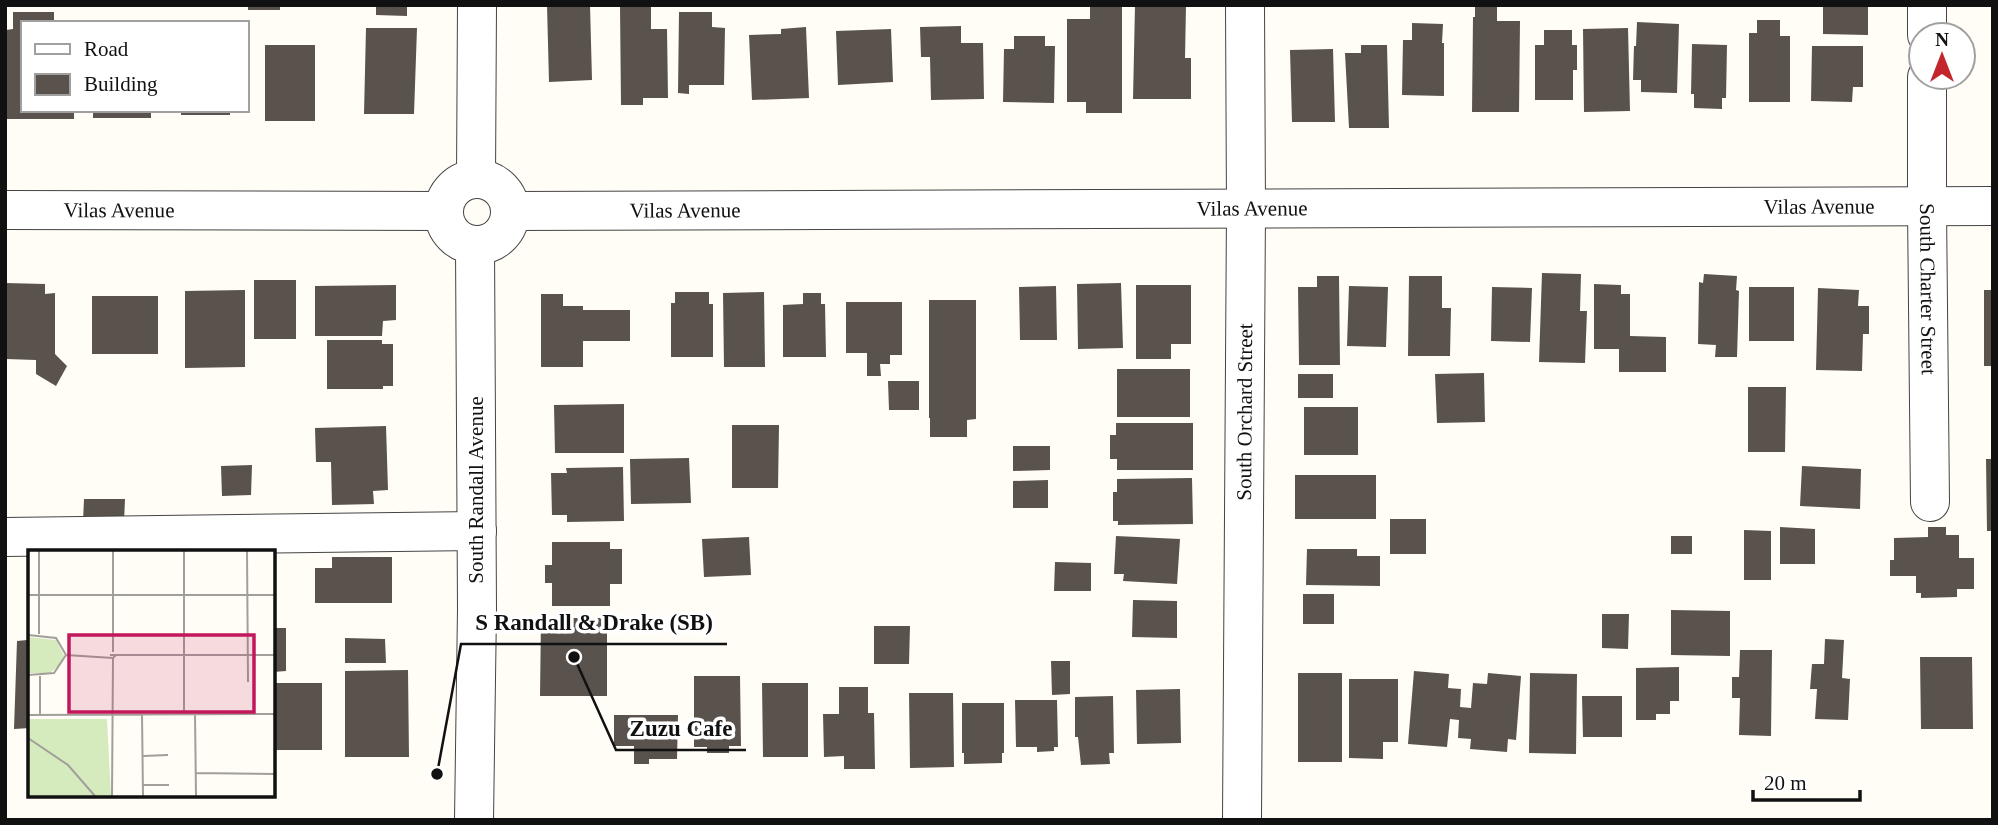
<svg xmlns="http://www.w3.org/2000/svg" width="1998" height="825" font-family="'Times New Roman',serif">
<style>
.building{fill:#5a524d}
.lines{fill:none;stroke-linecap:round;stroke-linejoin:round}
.minor-casing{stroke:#444;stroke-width:40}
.minor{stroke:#fff;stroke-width:38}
.labels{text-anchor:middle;stroke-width:7;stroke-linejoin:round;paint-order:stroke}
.street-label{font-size:21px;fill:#111;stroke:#fff}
.inset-road{fill:none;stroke:#a09f9a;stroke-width:2}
.view{fill:#c2185b;fill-opacity:0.15;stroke:#c2185b;stroke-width:3.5}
.inset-edge{fill:none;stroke:#111;stroke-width:3.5}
.leader{fill:none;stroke:#111;stroke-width:2.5}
.callout-dot{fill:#111;stroke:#fff;stroke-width:2.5}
.callout-label{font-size:23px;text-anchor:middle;font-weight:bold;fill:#111;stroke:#fff;stroke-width:7;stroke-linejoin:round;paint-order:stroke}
</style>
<rect width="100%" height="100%" fill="#fffdf5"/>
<path class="building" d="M248,5H280V10H248Z
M376,5H407V16L376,15Z
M547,5H590L592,80L549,82Z
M1090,5H1122V113H1086V102H1067V19H1090Z
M1159,5H1186L1185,58H1191V99H1133L1135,6L1159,7Z
M1475,5H1497V21H1520L1519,112H1472L1473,17H1475Z
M1823,5H1868V35L1823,34Z
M620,6H651V29H667L668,98H643V105H621Z
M13,12H54V23H23V110H74V119H5L6,30L13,29Z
M679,12H712V27L725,28L724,85H689V94L678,93Z
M1757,20H1780V36H1790V102H1749V33H1757Z
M1637,22L1679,24L1677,93L1641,92V80H1633L1634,46H1636Z
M1412,23L1443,24L1442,43H1444V96L1402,95L1403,40H1412Z
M961,26V43H983L984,99L931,100L930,57H921L920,27Z
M806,27L809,98L752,100L749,35L781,34V29Z
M366,28H417L414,114H364Z
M1628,28L1630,111L1584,112L1583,29Z
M891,29L893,82L838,85L836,31Z
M1544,30H1572V45H1577V70H1573V100H1535V45H1544Z
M1014,36H1045V46H1055L1054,103L1003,102L1004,49H1014Z
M1692,44L1727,45L1726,98H1722V109L1694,108V94H1691Z
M265,45H315V121H265Z
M1361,45H1387L1389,128H1349L1345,53H1361Z
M1812,46H1863V87H1853L1852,102L1811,101Z
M1333,49L1335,122H1292L1290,50Z
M93,110H151V118H93Z
M181,110H230V115H181Z
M1542,273L1581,274L1580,311H1587L1585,363L1539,362Z
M1704,274L1737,276L1736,290L1739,291L1737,357H1715L1716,345L1698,344L1699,282L1703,283Z
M1317,276H1339L1340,365H1299L1298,287H1317Z
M1409,276H1442V308H1451L1450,356H1408Z
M254,280H296V339H254Z
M5,283L45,284V294L55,293V354L67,366L56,386L36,374V360L6,359Z
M1121,283L1123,348L1078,349L1077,284Z
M1594,284L1621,285V294H1630V336L1666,337V372H1619V349H1594Z
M396,285V320L383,321L382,336H315V286Z
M1136,285H1191V344H1171V359H1136Z
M1056,286L1057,340H1020L1019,287Z
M1349,286L1388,287L1386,347L1347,346Z
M1492,287L1532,288L1530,342L1491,341Z
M1749,287H1794V341H1749Z
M1818,288L1859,290L1858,306H1869V334H1863L1862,371L1816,370Z
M245,290V367L185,368V291Z
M1984,290H1993V366H1984Z
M675,292H709V304H713V357H671V303H675Z
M764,292L765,367H724L723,293Z
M803,293H821V304H825L826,357H783V305L803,304Z
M541,294H563V306H583V310H630V341H583V367H541Z
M92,296H158V354H92Z
M929,300H976V419L967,420V437H930V418H929Z
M846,302H902V355H890V364H880L881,376H867V353H846Z
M327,340H382V344H393V386H383V389H327Z
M1117,369H1190V417H1117Z
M1484,373L1485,422L1437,423L1435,374Z
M1298,374H1333V398H1298Z
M888,381H919V410H889Z
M1748,387H1786L1785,452H1748Z
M624,404V453H555L554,405Z
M1304,407H1358V455H1304Z
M1116,423H1193V470H1117V459H1110V435H1116Z
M732,425H779L778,488H732Z
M386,426L388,490L373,491L374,504L332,505L331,462H316L315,428Z
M1013,446H1050V470L1013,471Z
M689,458L691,503L631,504L630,459Z
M1986,459H1993V531H1987Z
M252,465L251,495L222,496L221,466Z
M1802,466L1861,469L1860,509L1800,506Z
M623,467L624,521L567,522V515H552L551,473H567L566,468Z
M1295,475H1376V519H1295Z
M1192,478L1193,524L1118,525V521H1113V492H1117V479Z
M1048,480V508H1013V481Z
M84,499H125L124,522H83Z
M1390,519H1426V554H1390Z
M1780,527L1815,529V564H1780Z
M1928,527H1946V535H1959V558H1974V589H1957V597L1921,598V593H1916V576H1890V560H1894V538L1928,537Z
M1744,530L1771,531V580H1744Z
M1116,536L1180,539L1177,584L1123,581L1124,574H1114Z
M1671,536H1692V554H1671Z
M749,537L751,575L704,577L702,539Z
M552,542H610V549H622V584H610V606H552V583H545V565H552Z
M1307,549H1357V556H1380V586L1306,585Z
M332,557H392V603H315V568H332Z
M1055,562L1091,563V591H1054Z
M1303,594H1334V624H1303Z
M1133,600L1177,601V638L1132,637Z
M1671,610L1730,611V656L1671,655Z
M1602,614H1629L1628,649L1602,648Z
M541,618H607V696H540Z
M874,626H910L909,664H874Z
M273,628H286V671L273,672Z
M28,634H30V728L14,729L17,641L27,640Z
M345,638L385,639L386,663H345Z
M1825,639L1844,640L1842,678L1850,679L1848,720L1815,719L1817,689H1810L1812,664H1824Z
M1740,650H1772L1771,736L1739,735L1740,698H1732V677H1739Z
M1920,657H1972L1973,729H1921Z
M1051,661H1070V694L1052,695Z
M1679,667V701H1670V714H1656V720H1636V668Z
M408,670L409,757H345V671Z
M1414,671L1449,674L1448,688L1461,689L1460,707L1471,708L1473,683L1487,684L1488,673L1521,676L1516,740L1508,739L1507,752L1470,749L1471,739L1458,738L1459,720L1450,719L1447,747L1408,744Z
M1298,673H1342V762H1298Z
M1530,673L1577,674L1576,754L1529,753Z
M694,676H740L741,746H729V753H707V747H694Z
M1349,679H1398V742H1383V759L1349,758Z
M273,683H322V750H273Z
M762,683H808V757H763Z
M839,687H868V713H874L875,769H844V756L824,757L823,714H839Z
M1180,689L1181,743L1137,744L1136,690Z
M909,693H953L954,767L910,768Z
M1113,696L1114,753H1109L1110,764L1081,765L1078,737H1075V697Z
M1582,696H1622V737H1583Z
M1015,700H1057L1058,747H1054V751L1037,752V747H1016Z
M962,703H1004V753H1002V763L964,764V753H962Z
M614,715H678L677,759H649V764H634V746H614Z"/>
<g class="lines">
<defs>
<g id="minor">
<path d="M1927,5V35"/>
<path id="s1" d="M1927,77V207L1930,502"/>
<path d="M476,179L477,5"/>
<circle cx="477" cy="212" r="33"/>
<path id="s2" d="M5,210L444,211"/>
<path id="s3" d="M510,211L1993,206"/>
<path d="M5,537L477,531"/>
<path d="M474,820L477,609L475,245"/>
<path id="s4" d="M1242,820L1246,210L1245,5"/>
</g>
</defs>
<use href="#minor" class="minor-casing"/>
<use href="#minor" class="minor"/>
</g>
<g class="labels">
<g class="street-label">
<text dy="7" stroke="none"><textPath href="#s3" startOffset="1309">Vilas Avenue</textPath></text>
<text dy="7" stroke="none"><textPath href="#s3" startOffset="742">Vilas Avenue</textPath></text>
<text dy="7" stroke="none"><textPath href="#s2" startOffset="114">Vilas Avenue</textPath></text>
<text dy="7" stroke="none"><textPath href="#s3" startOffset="175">Vilas Avenue</textPath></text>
<text dy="7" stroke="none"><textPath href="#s1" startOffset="212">South Charter Street</textPath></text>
<text dy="7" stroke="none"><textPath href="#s4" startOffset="408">South Orchard Street</textPath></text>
<text transform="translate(476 490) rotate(-90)" y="7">South Randall Avenue</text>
</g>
</g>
<g transform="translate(28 550)">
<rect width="247" height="247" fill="#fffdf5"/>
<path d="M0,87L28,90L36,106L34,113L22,123H0ZM0,169H79L83,246H0Z" fill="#d5ebbd"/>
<path class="inset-road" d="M11,0V84M85,0V102M156,0V164M219,0L220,132M0,45H247M0,85L28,88L38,105L26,123L0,125M38,105L85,108L88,105H82M88,105H247M12,126V165M114,164L115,246M167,164L168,246M0,165L247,164M0,188L40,215L67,246M115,206L140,205M168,223L247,224M115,235H141M84,246L85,108"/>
<path class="view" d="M41,85H226V162H41Z"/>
<rect width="247" height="247" class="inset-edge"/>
</g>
<path class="leader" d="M437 774L461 644H727M574 657L616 750H746"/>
<g class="callout-dot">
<circle cx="437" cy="774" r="7"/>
<circle cx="574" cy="657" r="7"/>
</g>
<g class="callout-label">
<text x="594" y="630">S Randall &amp; Drake (SB)</text>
<text x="681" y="736">Zuzu Cafe</text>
</g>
<rect width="1998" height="825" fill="none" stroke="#111111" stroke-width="14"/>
<rect x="21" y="21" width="228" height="91" fill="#ffffff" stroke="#a0a0a0" stroke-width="2"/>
<rect x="35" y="44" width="35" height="10" fill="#ffffff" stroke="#a0a0a0" stroke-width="2"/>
<text x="84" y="56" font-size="21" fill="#111111">Road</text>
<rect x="35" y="74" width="35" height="21" fill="#5a524d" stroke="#a0a0a0" stroke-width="2"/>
<text x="84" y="91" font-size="21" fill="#111111">Building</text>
<g transform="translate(1942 56)"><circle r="33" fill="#ffffff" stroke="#a0a0a0" stroke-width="2"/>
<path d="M0-5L12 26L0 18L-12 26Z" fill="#c4262e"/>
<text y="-10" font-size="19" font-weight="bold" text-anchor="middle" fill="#111111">N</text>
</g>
<path d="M1753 790v10h107v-10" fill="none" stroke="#111111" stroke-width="3.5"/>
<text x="1764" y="790" font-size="21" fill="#111111" stroke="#ffffff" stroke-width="5" paint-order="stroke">20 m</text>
</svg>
